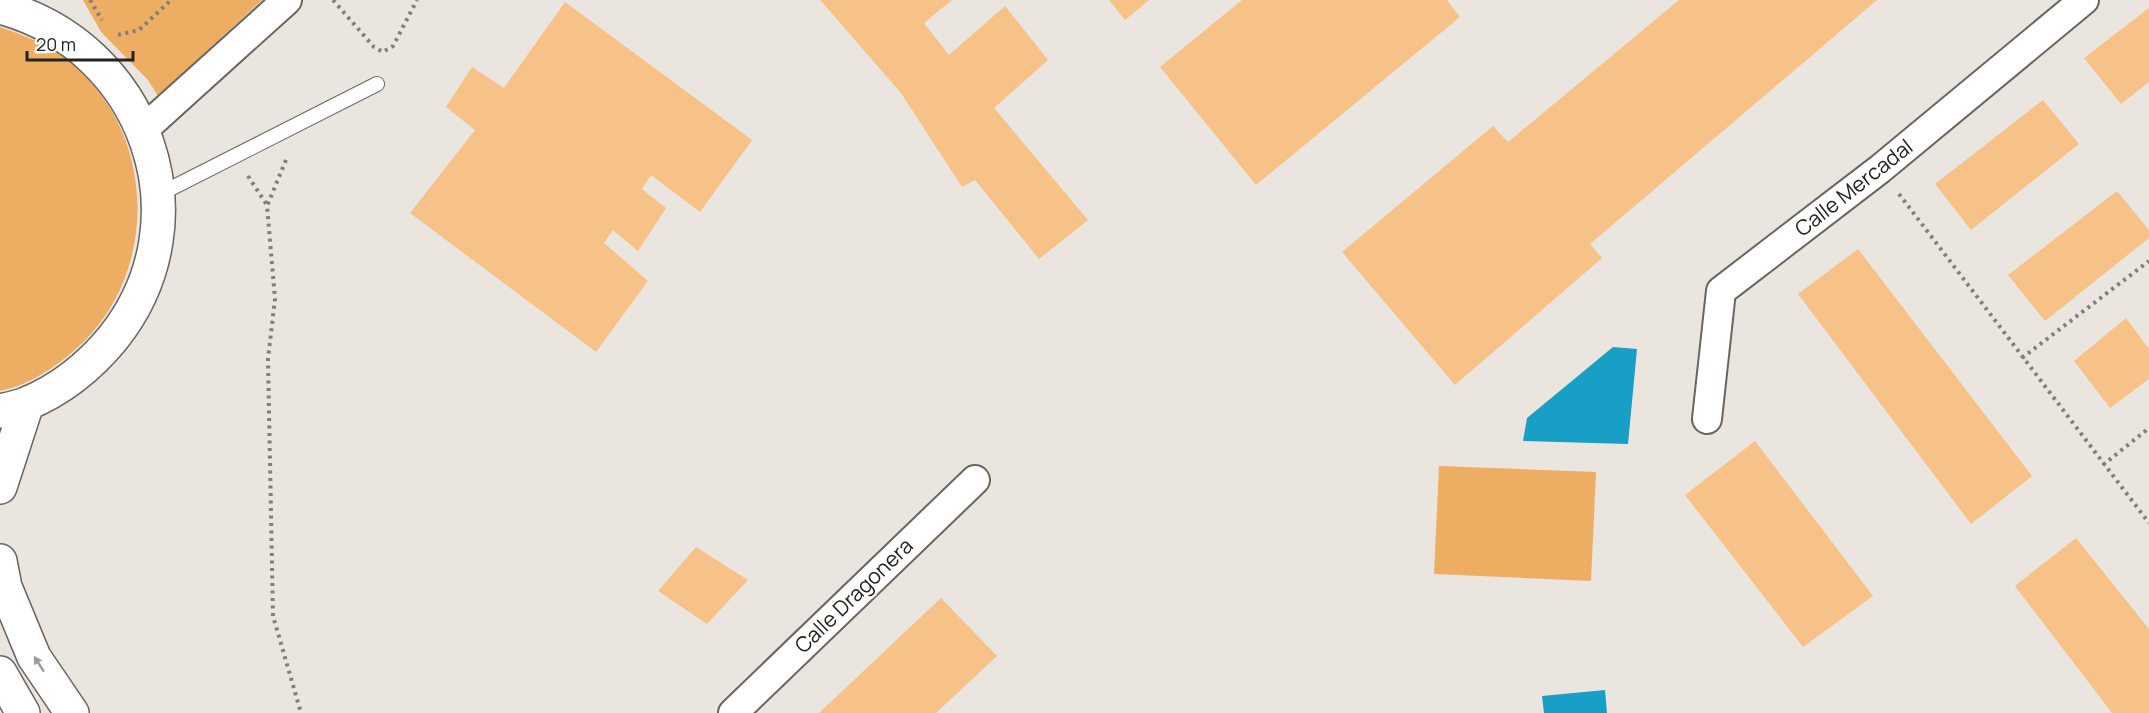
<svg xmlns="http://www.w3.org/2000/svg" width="2149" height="713" font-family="Manrope,sans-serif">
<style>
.green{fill:#edae64}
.water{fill:#189fc6}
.building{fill:#f6c288}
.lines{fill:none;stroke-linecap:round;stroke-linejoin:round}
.lane-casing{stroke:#6a6560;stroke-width:16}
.street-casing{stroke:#6a6560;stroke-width:32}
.secondary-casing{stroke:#6a6560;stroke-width:36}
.path{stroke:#827e79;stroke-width:4;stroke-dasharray:3 4.5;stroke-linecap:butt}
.lane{stroke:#fff;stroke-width:14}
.street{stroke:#fff;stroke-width:28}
.secondary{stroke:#fff;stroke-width:33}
.oneway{fill:#9d9c9b}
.labels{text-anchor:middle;stroke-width:5;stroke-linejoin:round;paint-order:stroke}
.street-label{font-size:21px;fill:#252320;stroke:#fff}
</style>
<rect width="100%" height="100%" fill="#ebe5df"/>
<path class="green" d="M83,0H262L158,96L148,80L101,32Z
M0,27C17,33 34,39 50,48C155,111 167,266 78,347C56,367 29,385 0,391Z
M1439,466L1596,472L1591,581L1434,574Z"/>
<path class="water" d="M1613,347L1637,349L1628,444L1523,441L1527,418Z
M1605,690L1607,713H1544L1542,696Z"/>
<path class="building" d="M820,0H952L924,23L949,55L1005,6L1048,60L994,108L1088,220L1039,259L975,180L962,187L901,93Z
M1109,0H1149L1125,20Z
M1242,0H1447L1460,17L1256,185L1160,67Z
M1679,0H1877L1590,244L1602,258L1455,385L1342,252L1493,126L1508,142Z
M565,2L752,140L700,212L651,175L642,189L666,208L638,251L613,230L604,243L648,281L596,352L410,213L475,130L446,107L472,67L504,88Z
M2149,8V82L2121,104L2084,58Z
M2043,100L2079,144L1971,230L1935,184Z
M2117,191L2149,230V238L2045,321L2008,275Z
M1858,249L2032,476L1971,524L1798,294Z
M2126,318L2149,349V379L2110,408L2074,361Z
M1755,441L1873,596L1803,647L1685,495Z
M2076,538L2149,629V713H2112L2015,586Z
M696,547L748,580L707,624L658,591Z
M941,598L997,656L936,713H819Z"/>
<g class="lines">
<defs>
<path id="lane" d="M158,195L377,84"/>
<path id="street" d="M143,130L287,0
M1707,419L1721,291L1880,169L2084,0
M733,713L975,480"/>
<path id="secondary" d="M0,7C146,46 208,219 113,338C90,366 60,390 26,404C18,407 9,409 0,411
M0,487L27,404
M0,561L5,587L34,657L72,713
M0,673L23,713"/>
</defs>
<use href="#lane" class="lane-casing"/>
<use href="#street" class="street-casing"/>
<use href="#secondary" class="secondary-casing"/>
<path class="path" d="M90,0L102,20
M333,0L374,47L383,52L393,46L417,0
M118,35L139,30L171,0
M286,160L267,206L275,299L268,359L273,616L301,713
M248,176L267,205
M1899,194L2149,523
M2022,358L2149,261
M2103,465L2149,428"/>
<use href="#lane" class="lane"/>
<use href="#street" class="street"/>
<use href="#secondary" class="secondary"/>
</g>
<defs><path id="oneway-solid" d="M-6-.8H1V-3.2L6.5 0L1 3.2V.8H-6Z" transform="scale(1.5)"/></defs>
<use class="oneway" href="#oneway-solid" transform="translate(39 664) rotate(-123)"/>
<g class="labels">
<g class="street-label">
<text transform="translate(1854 188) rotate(-38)" y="7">Calle Mercadal</text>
<text transform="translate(854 596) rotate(-44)" y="7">Calle Dragonera</text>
</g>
</g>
<path d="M27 51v9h106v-9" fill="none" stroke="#252320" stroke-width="3"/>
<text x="36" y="51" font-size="18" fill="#252320" stroke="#ffffff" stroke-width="4.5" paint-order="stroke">20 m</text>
</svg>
